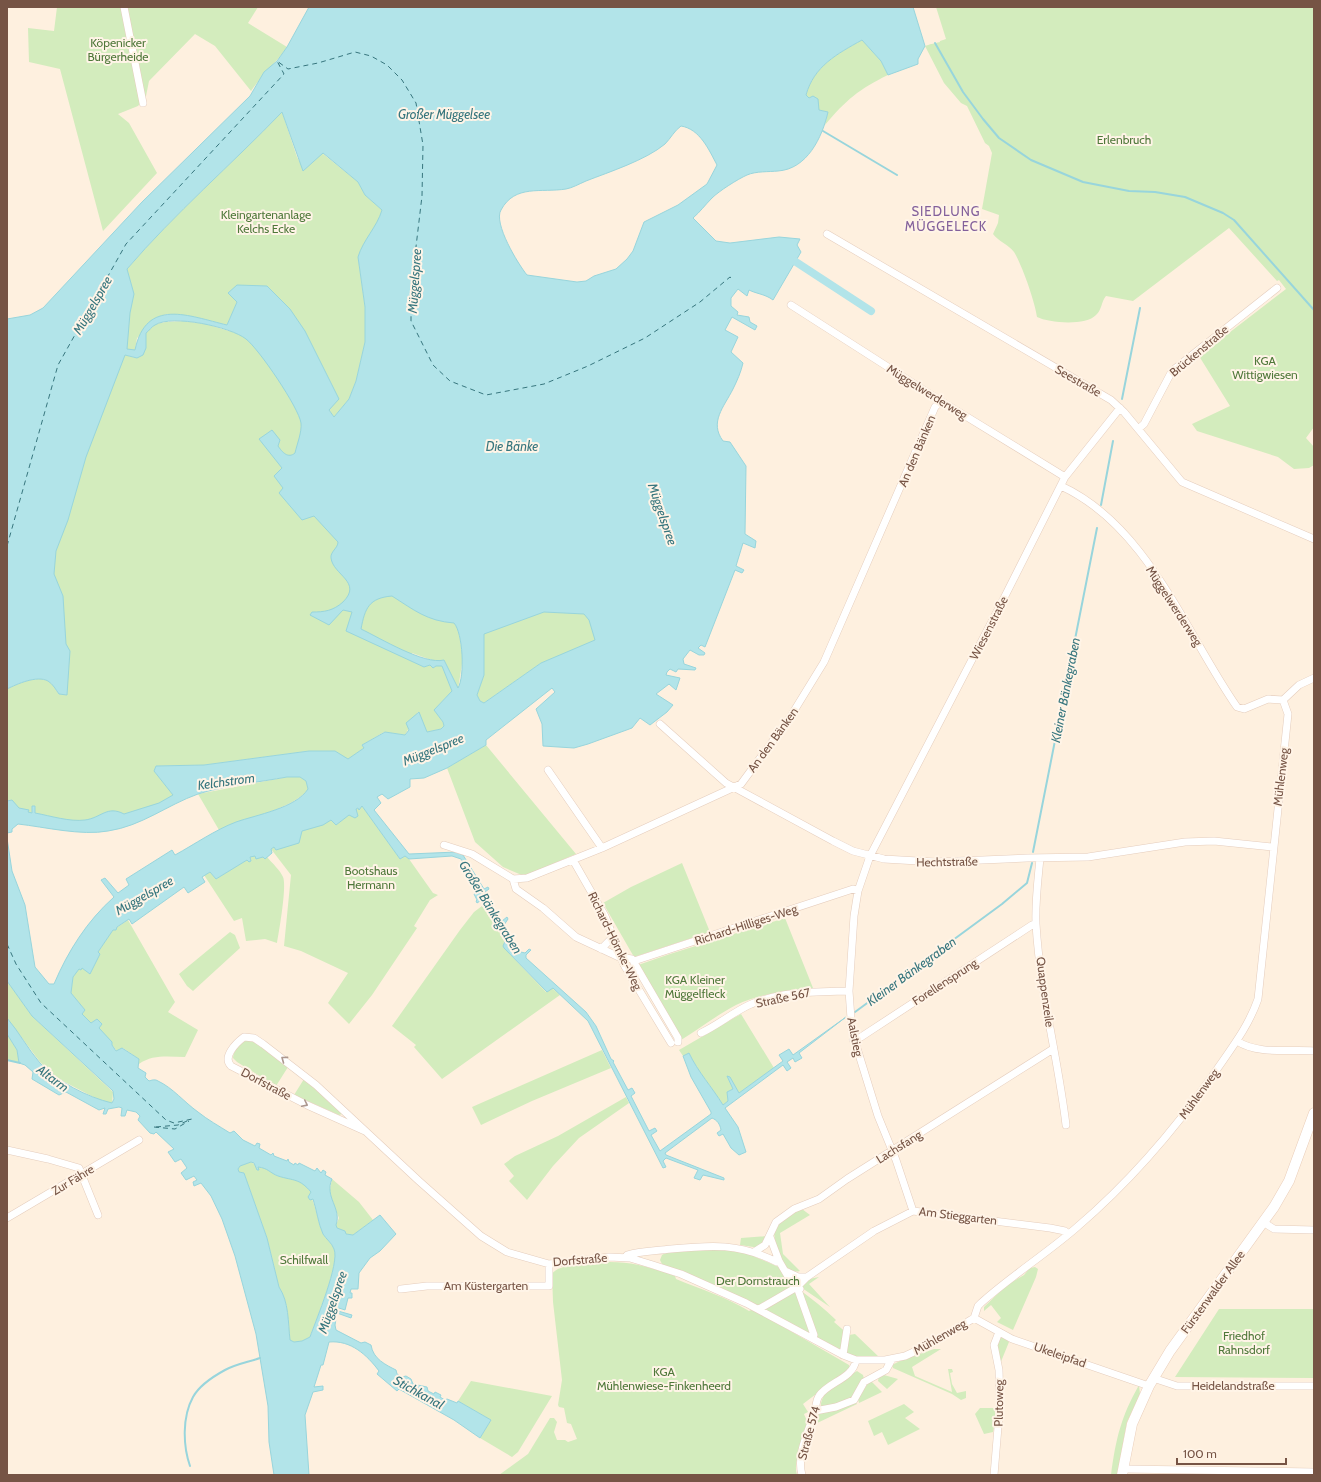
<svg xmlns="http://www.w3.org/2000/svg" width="1321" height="1482" font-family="Cabin,sans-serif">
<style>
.green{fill:#d3ecbd}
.water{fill:#b2e4e9;stroke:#98d5dc;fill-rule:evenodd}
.pier{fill:#fef0df}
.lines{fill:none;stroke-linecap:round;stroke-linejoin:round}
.stream{stroke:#98d5dc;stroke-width:2}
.canal{stroke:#b2e4e9;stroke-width:8}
.ferry{stroke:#37767e;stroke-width:1;stroke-dasharray:5 4;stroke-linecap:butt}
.street-casing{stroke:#e5cdbd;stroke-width:8}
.secondary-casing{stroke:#eaceba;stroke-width:11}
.street{stroke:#fff;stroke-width:7}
.secondary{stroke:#fff;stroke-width:10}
.oneway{stroke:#ad988f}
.labels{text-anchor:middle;stroke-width:4;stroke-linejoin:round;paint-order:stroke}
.park-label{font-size:12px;fill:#4f783a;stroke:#fff4e7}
.street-label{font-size:12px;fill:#765445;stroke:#fff4e7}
.water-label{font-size:13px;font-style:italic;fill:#37767e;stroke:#fff4e7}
.neighbourhood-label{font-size:13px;letter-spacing:1px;fill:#83609b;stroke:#fff4e7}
</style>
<rect width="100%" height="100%" fill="#fef0df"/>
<path class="green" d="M57,7H258L248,23L287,47C276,63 262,75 251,91L215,46L195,34L149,81L146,96L138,106L118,114L129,123L157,173L103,231L60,69L29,62L28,28L54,31Z
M936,7H1314V427L1306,438L1314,447V465L1309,468L1294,469L1278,457L1197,431L1192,424L1230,406L1199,356L1286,289L1279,280L1277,281L1229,228L1133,301L1106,296C1101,302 1102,310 1096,315C1086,326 1049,323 1037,317C1035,302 1022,265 1014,252C1009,245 998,241 993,234L998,223L999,215L982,209L992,153L989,146L985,143L967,106L961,103L944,83L925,46L946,39Z
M862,40L881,61L888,75C859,89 846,100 825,125L828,112L819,110L806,95C814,66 837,54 862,40Z
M282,112L297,157L304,170L322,153L358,182L365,195L382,210L379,221L358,257L365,307V342L356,381L349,399L334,417L329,410L332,385L322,366L228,293L237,302L227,325L198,318L166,314L137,338L135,350L125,355L136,358L146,348V333L155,324L166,322L183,321L206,324L229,331L246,327L292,396L526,537L612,636L541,663L484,703L480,701L477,695L484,675V634L458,627L463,658L458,689L444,660L437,662L412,653L413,660L424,667L430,665L433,668L436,666H442L452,688V691L434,710L443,722L444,726L441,729L427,732L418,712L405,735L384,732L362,745L364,748L347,760L335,751H309L204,765L156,766L154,771L175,797L109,829L18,818L12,800L7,801V689C17,684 37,675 48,681C53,684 56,690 59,694L67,695L34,596L127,269C175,213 231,165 282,112Z
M486,745L576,854L524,876L503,867L475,842L447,768Z
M287,777H300L306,781L308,789C296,808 241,820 219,830L198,794Z
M362,806L400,859L405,856L409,859L433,893L438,895L430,900L414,926L417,928L372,995L349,1024L328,1003L348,973L301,951L284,946L291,875L271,849L274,847L276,850L302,831L331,820L336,825L356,809H360L359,807Z
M252,856H255L259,858L263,857L265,859L267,857C272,863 280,870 283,877C287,886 279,931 277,943L265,939L246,941L242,918L234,921L204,875L210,872L216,879L248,859L251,860L250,857Z
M682,863L710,932L634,957L603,903L631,887Z
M486,903L506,939L503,946L504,948L546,992L552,988L560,995L442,1079L414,1047L416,1045L392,1026L460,930L474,912Z
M785,918L813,988C788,990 759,994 736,1005C717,1015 699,1029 681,1040L638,965L670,954Z
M128,920L175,1002L168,1012L198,1030L185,1057C169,1057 153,1054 139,1064V1059L123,1048L117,1051L98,1028L97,1019L91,1023L82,1014L85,1010L71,993L73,977L78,969L82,968L90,973L100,954L98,952L113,930Z
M230,932L235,935L240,948L193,991L187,986L179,974Z
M7,981L32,1016L113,1092L112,1104L99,1100L57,1078L40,1062L7,1018Z
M741,1014L774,1068L739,1093L728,1078L733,1089L727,1092L728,1101L723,1105C712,1087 698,1072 689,1053L683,1056L679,1050Z
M7,1034L17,1050L19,1063L7,1060Z
M249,1040L256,1043L288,1067L276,1086L237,1062L233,1058C233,1051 241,1041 249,1040Z
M602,1050L611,1068L532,1101L481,1125L472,1107Z
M304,1079L342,1112V1114L339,1115L294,1095Z
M626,1097L629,1103L579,1138L553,1166L527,1200L509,1181L514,1176L504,1164L515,1156L558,1136Z
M251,1162L258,1167L267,1168L277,1176L294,1178L304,1184L311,1192L308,1197L310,1200L312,1199C317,1211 318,1223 323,1234C326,1239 332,1243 334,1249C340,1262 316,1320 310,1337L302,1341L294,1342L290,1340C288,1322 289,1302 279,1287L267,1238L244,1173L239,1172L238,1169L240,1166Z
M332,1179L359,1202L373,1220L353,1235L346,1234L345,1231L337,1228L336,1225L339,1218L329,1194Z
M802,1209L810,1215L780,1233L783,1254L800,1271C782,1276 775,1245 774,1232C779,1220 790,1214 802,1209Z
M767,1236L760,1248L740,1245L741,1238Z
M720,1247L744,1252L781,1268L796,1293L800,1290C812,1299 825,1309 836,1320L834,1322L849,1335L855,1334L879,1357H858L844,1352L761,1307L663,1266L660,1260L662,1255L669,1251Z
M604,1262C631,1261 650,1267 675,1276L676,1279C700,1289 726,1297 749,1311L751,1310L761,1314L849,1365L850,1368L803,1404L808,1412L804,1414C805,1417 808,1422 808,1426C806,1442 792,1459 797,1475H499L528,1454L550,1418H554L557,1422L554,1432L557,1440H565L568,1442L577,1439L571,1424L567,1423L564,1408L559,1407L558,1405L562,1380L553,1302L552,1274C559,1263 591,1264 604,1262Z
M1035,1267L1038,1269L1036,1277L1013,1330L997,1322L1001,1318L991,1305L984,1311V1307L1007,1285L1024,1275L1030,1268Z
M819,1277L809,1284L830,1307L802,1288L803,1282L809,1279Z
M1219,1309H1314V1378L1175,1377Z
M1003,1337L1009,1342L1000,1364L997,1346L999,1338Z
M934,1349H941L912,1367L915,1376L952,1392L948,1369H952L953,1372L950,1373L952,1384L957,1393L966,1391V1398L961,1400L952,1394L893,1368L892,1365L900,1361Z
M857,1371L863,1375L864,1379L852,1399L821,1409C819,1389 843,1381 857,1371Z
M884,1375L898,1379L887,1389L878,1381L879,1376Z
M870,1380L882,1392L859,1403L858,1399Z
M471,1381L552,1396L518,1452L512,1457L480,1438L491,1420L458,1401Z
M1139,1385L1140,1394L1127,1422L1117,1475H1111C1116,1438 1121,1417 1139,1385Z
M855,1401L857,1404L813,1425L820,1413Z
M904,1404L914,1412L905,1418L920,1429L888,1445L882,1432L874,1436L868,1421Z
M980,1408H993L997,1411L993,1432L984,1434L975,1414Z"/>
<path class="water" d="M309,7H913L925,46L918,59V64L888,75L881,61L862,40C837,54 814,66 806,95L809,98L813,96L818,99L819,110L828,112C822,138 807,169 778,171C769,172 756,171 747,175C738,179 719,191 712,198C705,205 700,212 693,218L716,241L730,243L779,237L800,239L797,245L801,252L773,300C765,294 757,294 749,290L747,296L738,289L731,298V306L738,312L737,315L749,317L750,322L757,326L755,330L732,317L725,330L738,337L731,352L743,363C741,372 737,381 733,389C724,407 709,422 723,441L730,442L746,466L745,534L756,541L755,548L743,543L736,566L744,570L742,573L735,570L705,647L701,645L698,648L705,653L704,655H699L690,650L683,659L684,664L696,668L695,670L678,669L676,672L670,669L667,672L666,675L680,678L676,690L669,684L656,694L673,705L667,712L650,725L640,718L632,728L588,744L574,748L543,746L542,724L536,709L555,692L552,688L486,740V745L447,768L424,778L410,779V787L388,799L382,794L377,797L381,803L374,810L409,854L457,852L463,855L484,889L488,887L489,889L485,892L502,921L507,917L508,919L504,925L515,945L521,952L525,953L529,949L531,950L526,955V958L586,1012L596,1026L611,1059L614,1061L613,1062L628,1090L632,1088L635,1093L631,1096L649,1131L655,1128L657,1131L651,1135L660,1151L711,1114V1112L691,1077L683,1056L689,1053C698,1072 712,1087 723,1105L728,1101L727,1092L733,1089L727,1076L730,1077L739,1093L783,1061L779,1055L789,1049L793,1055L846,1017L799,1053L802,1058L795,1062L793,1058L787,1062L791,1068L787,1071L783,1065L725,1108L738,1127L746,1152L739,1155L731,1148L723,1134L719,1136L717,1133L721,1130C720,1124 717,1120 712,1118L665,1153L666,1155L724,1178V1180L703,1175L700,1180L694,1178L698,1170L666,1158L663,1161L666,1167L663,1168L588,1021L553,988L547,992L504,948L503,946L506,939L483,899L477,903L476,901L477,900L474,894L478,890L461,859L452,856L409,859L405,856L400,859L362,806L359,810L358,808L356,809L358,816L355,818L349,815L336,825L331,820L323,825L302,831L299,843L276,850L274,847L271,849L272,853L265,859L263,857L256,859L255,856L250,857L251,861L249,862L247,860L216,879L210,872L202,877L205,882L188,893L184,887L132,924L129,919L117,927L116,930H113L98,952L100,954L90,974L82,968L81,970L79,969L73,977L71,993L85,1010L82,1014L91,1023L97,1019L102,1024L99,1028L112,1042V1045L116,1051L122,1048L139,1059L138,1068L146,1073L145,1077L149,1081C152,1080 155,1079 158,1081C173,1088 184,1102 198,1112C208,1120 219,1126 230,1133L234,1131L243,1140L255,1146L257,1143L260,1144L259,1148L271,1155L273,1153L274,1156L287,1161L288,1159L289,1162L294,1165L295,1163L298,1165L299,1163L315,1171L317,1168L321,1173L323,1170L326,1172L325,1175L332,1179C324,1197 342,1208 336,1225L337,1228L345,1231L346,1234L353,1235L380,1215L396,1234L380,1251L370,1258L359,1273L358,1289H351L350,1293H352V1298H348L345,1310L339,1308L338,1311L352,1315L351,1318L337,1313L335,1325L336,1330L361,1343L365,1342L371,1345C373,1359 386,1365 396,1370L397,1374L402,1377L406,1376L411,1379L413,1384L427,1387L428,1391L434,1394L435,1392L441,1395L440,1397L445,1400L447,1399L457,1403L458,1401L491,1420L480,1438L454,1420L399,1389L397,1391L377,1374L379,1371C367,1355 351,1340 329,1342L323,1365H321L314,1387L323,1386V1390L313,1392L305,1415L309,1475H274L269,1442L268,1406L256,1334L235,1256L222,1219L211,1196L201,1183L194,1186L193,1182L197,1180L194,1176L186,1180L181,1173L187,1168L181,1159L175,1162L168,1152L174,1149L156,1132L154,1134L150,1133L138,1120L140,1116L136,1112L127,1110L125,1116H121L122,1108L119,1107L108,1109L106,1114H103L105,1108L99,1110L66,1092L59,1095L32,1079L33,1072L25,1065L19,1063L17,1050L7,1034V1018C19,1032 28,1049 40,1063C58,1082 87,1097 112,1103L114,1099L113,1091L32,1016L7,981V838L12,871L25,905L35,967L49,984H54C68,951 87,921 114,897L101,880L105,878L118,893L129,885L126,879L172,850L175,855C195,844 215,830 236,822C256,815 296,808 308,789L306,781L300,777H287C260,782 223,786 198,794C167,805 142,826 108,831C81,836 45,827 18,824L12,829V832L7,833V801L12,800L19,808L29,810L28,812L32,813V806H35V813C51,816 70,822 85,820C101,818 107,805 124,814L159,803L173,795L154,771L156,766L204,765L309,751H335L348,759L364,748L362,745L385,732L405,735L409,730L406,723L419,712L427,732L441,729L444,726L443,722L434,710L452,691L442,666H436L433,668L430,665L424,667L346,631L352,612L343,610L329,625L310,615L312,612C324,612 333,611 343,602C363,582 333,575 331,558C330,552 338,548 338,542L314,516L302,520L279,493L283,488L274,476L282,468L259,439L272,430L280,440L278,446C282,452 288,459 295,453C297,444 302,432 301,423C299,408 259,349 246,339C231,327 172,314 155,325C152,326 149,331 146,333V348L143,355L137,358L125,355L86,457L68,520L56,551L54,574L63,596L66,644L70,651L67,695L59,694C56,690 53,684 48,681C37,675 17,684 7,689V319L30,315L43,308L142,202L250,96L264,72L277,61L287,47ZM282,112L303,171L323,153L358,182L365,195L382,210C377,227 363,240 358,257L365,307V342L356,381L349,399L334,417L329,410L339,399L305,331L290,309L267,286L237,285L228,293L237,302L227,325C189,316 146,297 135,350L127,349L130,313L134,294L127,269C175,213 231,165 282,112ZM681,126C700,129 709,150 717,165L707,184L678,205L644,222L633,251L627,259L616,269L594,276L586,281L577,282L527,275C518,264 493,223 501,210C515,184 541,193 566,189C572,188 579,184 586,181C609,172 646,160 665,144C671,138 674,131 681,126ZM392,596C414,610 427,621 454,623C463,633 465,676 458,688L444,660C424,665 380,638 361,629C365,608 369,598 392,596ZM544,612L584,614L589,620L595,640L541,663L484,703L480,701L477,695L484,675V634ZM251,1162L254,1163L257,1170H259L258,1167C268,1168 270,1173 278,1176C294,1181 299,1178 311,1192L308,1197L310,1200L313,1199C317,1211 318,1223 323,1234C326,1239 332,1243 334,1249C340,1263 316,1320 310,1337L302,1341L294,1342L290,1340C288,1322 289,1302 279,1287L267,1238L244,1173L239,1172L238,1169L240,1166Z"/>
<path class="pier" d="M919,7H929L940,42L931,44Z"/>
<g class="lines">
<path class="stream" d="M935,43L963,92L983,119L999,138L1031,160L1083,182L1129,191L1155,192L1185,197L1223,213L1234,220L1314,310
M823,131L897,175
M1122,399L1140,308
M1101,505L1113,441
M1033,852L1097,528
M855,1012L1002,904L1027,883L1032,863
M7,1060L20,1063
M190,1466C183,1446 182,1417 193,1397C199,1386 214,1376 225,1370C236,1364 249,1362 260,1358"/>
<path class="canal" d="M796,262L871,311"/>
<path class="ferry" d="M7,546L58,365L126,244L284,74L277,61L288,69L318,63L355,52L371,56L387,65L402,80L416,103L423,145L422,196L411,289V321L433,365L450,381L486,395L544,384L588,366L645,338L700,302L730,277L734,280
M7,944L16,964L41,1003L166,1120L174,1123L192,1119
M154,1127L175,1129L189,1121
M156,1127L178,1125L187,1121"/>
<defs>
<path id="street" d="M124,7L143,103
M827,234L1111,400L1124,412L1182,482L1314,539
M791,305L941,401L1065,477
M1138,429L1144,424L1172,371L1277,288
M1061,486C1148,526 1186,634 1237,707L1244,709L1268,699L1283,700
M1283,700L1299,685L1314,678
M660,724L726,783L833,841L853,851L884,859L935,862L1027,858L1088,857L1185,842L1214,841L1273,847
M548,770L602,848
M444,845L472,854L513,879L527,878L602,848L741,784L789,719L824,662L935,407L941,401
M1040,858C1038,880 1035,902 1036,924C1040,992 1058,1058 1066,1125
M573,860L605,916L624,965L671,1043
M513,879L516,889L543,908L576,937L619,957L632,959L678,1038V1042
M601,949L613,937
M634,961L853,889L858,891
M701,1033C718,1025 732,1013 749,1005C780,991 816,992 849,991
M853,1040L861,1037L1032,925L1036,924
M1237,1041C1258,1055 1290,1049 1314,1051
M365,1131L307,1105L231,1066C222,1057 236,1043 244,1037L254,1038L263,1044L316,1085L419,1181L481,1236L507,1252L549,1264L609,1257L630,1258L653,1265L681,1274L746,1303L843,1355L856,1360H885L905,1356L931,1344L974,1318L978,1306L981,1303C1011,1276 1046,1254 1076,1228C1130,1182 1173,1132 1213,1075C1230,1050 1248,1028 1258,999L1288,714L1283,700
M7,1150L48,1159L79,1168L98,1215
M913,1211L896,1160L878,1116L852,1032L849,991L854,916L858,891L870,856L1004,598L1065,477L1120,408
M7,1218L139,1140
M1263,1222L1274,1229L1314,1230
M770,1237L779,1261
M754,1252L765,1245L776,1222L794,1209L819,1199L847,1179L1053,1049
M626,1257L627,1255C641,1251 656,1251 671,1249C712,1245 739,1243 777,1262L779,1261L793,1285L800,1289
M785,1271L798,1277H807
M797,1287L814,1335L813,1338
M401,1289L427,1286H549V1264
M759,1309L797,1287L807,1277L874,1231L913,1211L1050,1228L1065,1231L1068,1234
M974,1318L1012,1339L1149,1386
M843,1355L847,1329
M1153,1378L1177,1386H1314
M815,1411L836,1407L854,1400L864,1382L886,1370L892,1359
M1123,1469L1314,1472
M802,1475C796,1454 809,1431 815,1411C816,1407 816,1400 819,1396C828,1382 853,1379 856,1360
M994,1475L1000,1403L999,1370L994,1345L999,1332"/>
<path id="secondary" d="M1122,1475L1132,1424L1149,1386L1170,1351L1274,1207L1289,1181L1314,1113"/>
</defs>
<use href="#street" class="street-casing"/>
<use href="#secondary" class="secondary-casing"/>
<use href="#street" class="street"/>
<use href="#secondary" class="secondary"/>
</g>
<defs><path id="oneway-chevron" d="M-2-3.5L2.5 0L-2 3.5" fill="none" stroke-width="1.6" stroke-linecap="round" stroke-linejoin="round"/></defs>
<g class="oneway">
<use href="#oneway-chevron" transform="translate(284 1059) rotate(-144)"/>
<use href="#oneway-chevron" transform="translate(305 1104) rotate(26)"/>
</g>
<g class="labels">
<g class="park-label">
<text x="118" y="47">Köpenicker<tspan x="118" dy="14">Bürgerheide</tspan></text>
<text x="1124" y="144">Erlenbruch</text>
<text x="266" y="219">Kleingartenanlage<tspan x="266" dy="14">Kelchs Ecke</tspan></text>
<text x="1265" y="365">KGA<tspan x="1265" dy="14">Wittigwiesen</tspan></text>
<text x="371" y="875">Bootshaus<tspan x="371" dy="14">Hermann</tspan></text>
<text x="695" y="984">KGA Kleiner<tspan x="695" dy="14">Müggelfleck</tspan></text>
<text x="304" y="1264">Schilfwall</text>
<text x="758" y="1285">Der Dornstrauch</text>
<text x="1244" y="1340">Friedhof<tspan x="1244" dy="14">Rahnsdorf</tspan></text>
<text x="664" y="1376">KGA<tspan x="664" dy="14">Mühlenwiese-Finkenheerd</tspan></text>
</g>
<g class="street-label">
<text transform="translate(1199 351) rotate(-40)" y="4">Brückenstraße</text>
<text transform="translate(1078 381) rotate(30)" y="4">Seestraße</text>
<text transform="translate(927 392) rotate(32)" y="4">Müggelwerderweg</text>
<text transform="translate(917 451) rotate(-67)" y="4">An den Bänken</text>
<text transform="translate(1174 606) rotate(57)" y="4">Müggelwerderweg</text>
<text transform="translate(989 628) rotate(-63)" y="4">Wiesenstraße</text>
<text transform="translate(773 740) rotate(-54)" y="4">An den Bänken</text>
<text transform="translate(1281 777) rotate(-83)" y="4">Mühlenweg</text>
<text transform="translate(947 862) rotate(-1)" y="4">Hechtstraße</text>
<text transform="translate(746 925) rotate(-18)" y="4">Richard-Hilliges-Weg</text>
<text transform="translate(615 941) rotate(64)" y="4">Richard-Hörnke-Weg</text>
<text transform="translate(945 982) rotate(-33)" y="4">Forellensprung</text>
<text transform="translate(1045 992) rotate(82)" y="4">Quappenzeile</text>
<text transform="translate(783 998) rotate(-12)" y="4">Straße 567</text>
<text transform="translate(855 1037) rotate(79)" y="4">Aalstieg</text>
<text transform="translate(266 1084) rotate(28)" y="4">Dorfstraße</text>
<text transform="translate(1199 1094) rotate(-54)" y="4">Mühlenweg</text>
<text transform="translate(899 1147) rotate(-32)" y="4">Lachsfang</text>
<text transform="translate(73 1180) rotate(-31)" y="4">Zur Fähre</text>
<text transform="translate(958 1216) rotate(7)" y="4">Am Stieggarten</text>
<text transform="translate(580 1260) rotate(-5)" y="4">Dorfstraße</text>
<text x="486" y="1290">Am Küstergarten</text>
<text transform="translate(1213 1292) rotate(-54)" y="4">Fürstenwalder Allee</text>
<text transform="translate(940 1337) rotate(-30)" y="4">Mühlenweg</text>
<text transform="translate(1060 1355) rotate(19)" y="4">Ukeleipfad</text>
<text x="1233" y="1390">Heidelandstraße</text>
<text transform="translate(999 1403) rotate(-89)" y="4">Plutoweg</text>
<text transform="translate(809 1433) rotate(-75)" y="4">Straße 574</text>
</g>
<g class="water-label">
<text x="444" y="119">Großer Müggelsee</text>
<text transform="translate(414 281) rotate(-86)" y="5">Müggelspree</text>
<text transform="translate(92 305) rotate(-60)" y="5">Müggelspree</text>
<text x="512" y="451">Die Bänke</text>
<text transform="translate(663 514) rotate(71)" y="5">Müggelspree</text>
<text transform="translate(1065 690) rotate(-79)" y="5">Kleiner Bänkegraben</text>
<text transform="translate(433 749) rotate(-22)" y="5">Müggelspree</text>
<text transform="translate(226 781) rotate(-8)" y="5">Kelchstrom</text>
<text transform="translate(144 895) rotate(-30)" y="5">Müggelspree</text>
<text transform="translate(491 907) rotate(58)" y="5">Großer Bänkegraben</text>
<text transform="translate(911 971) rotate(-36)" y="5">Kleiner Bänkegraben</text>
<text transform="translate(53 1078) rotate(36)" y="5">Altarm</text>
<text transform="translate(332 1302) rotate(-71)" y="5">Müggelspree</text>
<text transform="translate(419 1392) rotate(29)" y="5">Stichkanal</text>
</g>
<g class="neighbourhood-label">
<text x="946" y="216">SIEDLUNG<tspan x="946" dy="15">MÜGGELECK</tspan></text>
</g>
</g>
<rect width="1321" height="1482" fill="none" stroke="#765445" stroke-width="16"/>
<path d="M1177 1458v6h109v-6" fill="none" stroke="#765445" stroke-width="2"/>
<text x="1183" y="1458" font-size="12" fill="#765445" stroke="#fff4e7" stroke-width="3" paint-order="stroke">100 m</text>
</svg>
